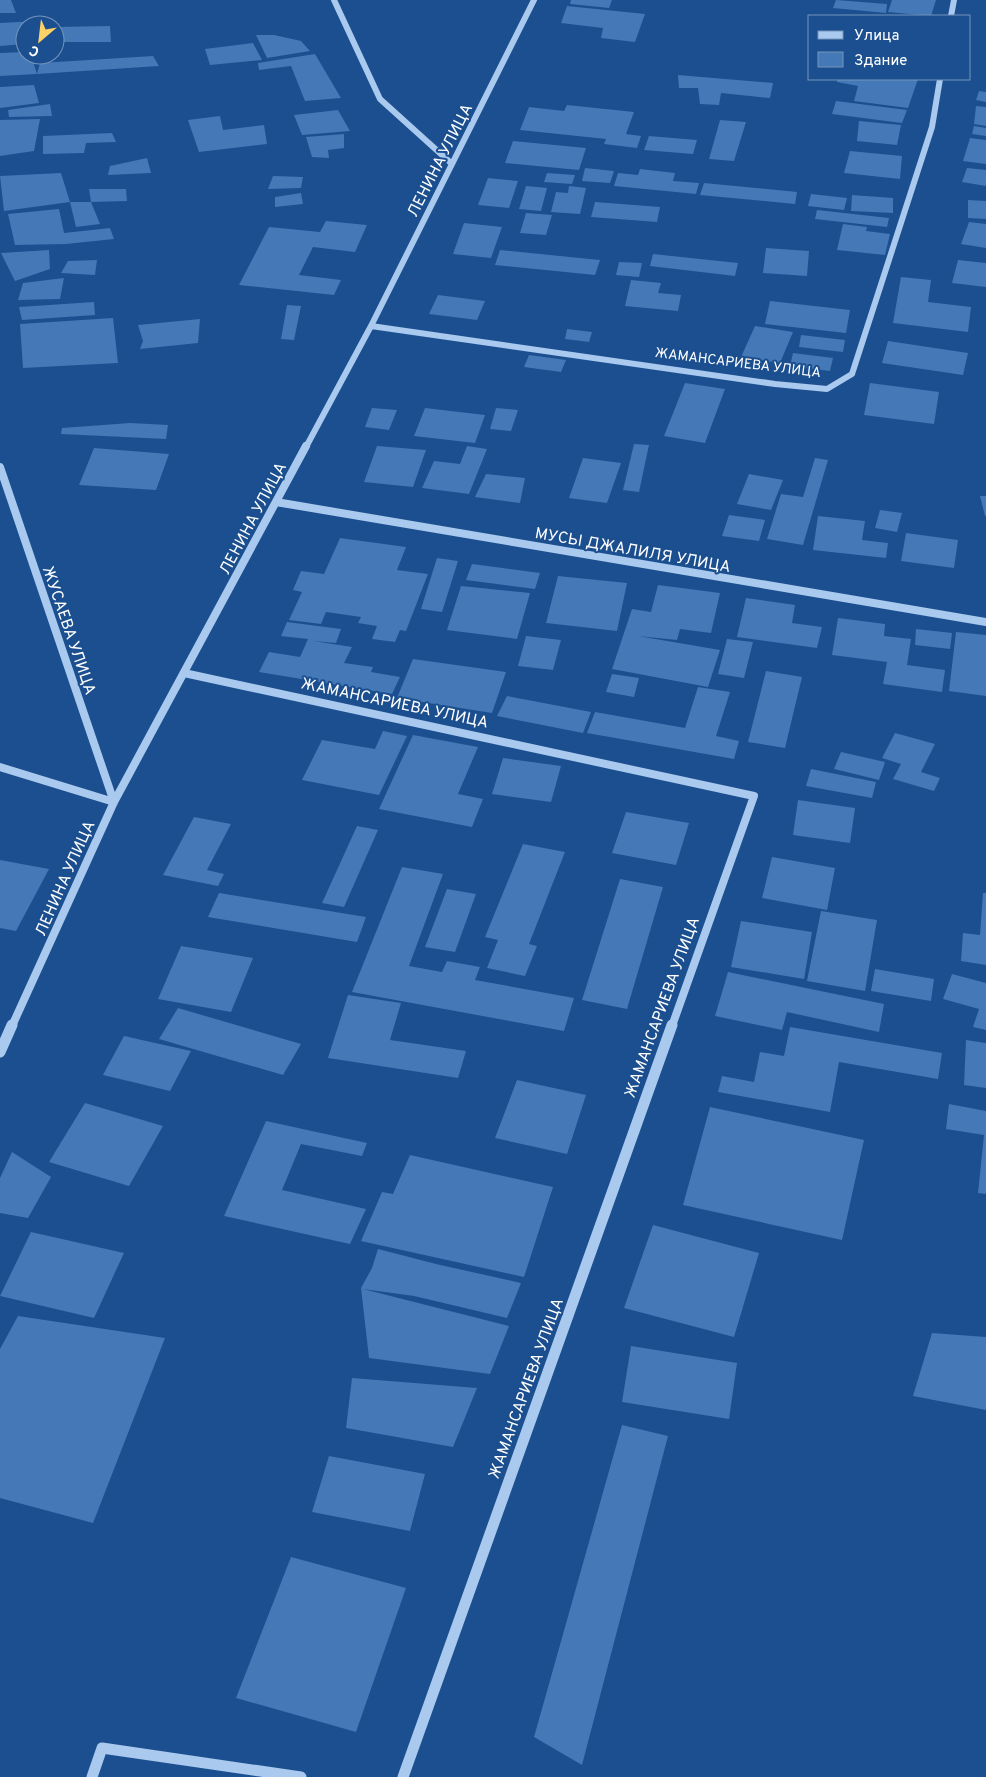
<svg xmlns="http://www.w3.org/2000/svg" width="986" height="1777" font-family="Overpass,sans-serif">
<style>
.building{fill:#4478b7}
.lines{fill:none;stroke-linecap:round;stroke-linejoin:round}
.minor-far2{stroke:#a9c9ee;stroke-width:6}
.minor-far1{stroke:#a9c9ee;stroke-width:8}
.minor{stroke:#a9c9ee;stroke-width:11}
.labels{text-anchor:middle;stroke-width:4;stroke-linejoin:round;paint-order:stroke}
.far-street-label{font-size:14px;fill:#fff;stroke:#1b4f8f}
.street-label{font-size:16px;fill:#fff;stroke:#1b4f8f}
</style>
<rect width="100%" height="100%" fill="#1b4f8f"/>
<path class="building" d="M0,0H11L16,13H0Z
M571,0H612L609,8L570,4Z
M836,0L887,4L886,13L833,8Z
M892,0H936L931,16L888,12Z
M567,6L645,14L635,42L601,38L603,28L561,23Z
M38,21L39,25H25V44L0,46V23Z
M110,26L111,42H55V27Z
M256,35H274L301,41L310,51L267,58Z
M253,43L262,60L210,65L205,49Z
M25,52V55H31L37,74L0,76V53Z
M315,54L341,98L305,101L291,66L259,70L258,63Z
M153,56L159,66L37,74L40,63Z
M678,75L761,82L773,83L770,98L721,93L719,105L700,104L698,88H679Z
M837,79H918L908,108L854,101L858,86L837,82Z
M34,85L39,103L0,108V87Z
M979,91L986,92V102L976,100Z
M836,101L907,110L902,123L832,114Z
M50,104L52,116L9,117L8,110Z
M567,105L634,112L626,134L641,136L637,148L604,144L606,139L520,130L529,107L564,111Z
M976,106L986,107V126L974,124Z
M338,110L350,131L302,135L294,115Z
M220,116L223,130L264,125L267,144L199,152L188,120Z
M40,119L34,151L0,156V120Z
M720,120L746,122L734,161L709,159Z
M859,121L901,125L897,145L857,141Z
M974,126L986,128V136L972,134Z
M112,133L116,142L86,143L84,153L43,154V136Z
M344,134V148L328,150L329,158L312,157L306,137Z
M649,136L697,140L693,154L644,150Z
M970,138L986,140V164L963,161Z
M513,141L586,148L579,170L505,163Z
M850,151L902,156L900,179L844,173Z
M147,158L151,173L108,175L110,166Z
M585,168L614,171L610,183L582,181Z
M967,168L986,170V186L962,182Z
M640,169L675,173L673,181L699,183L696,194L614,186L618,173L638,175Z
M61,173L70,202L4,211L0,176Z
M547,173L575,175L572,184L544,182Z
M273,176L303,177L301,188L268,189Z
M488,178L518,181L509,208L478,205Z
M704,183L797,192L795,204L700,195Z
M526,186L547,188L541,211L519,209Z
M569,186L586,188L580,214L551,212L556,192L568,193Z
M89,189H126L127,201L91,202Z
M301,193L303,204L275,207V197Z
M811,194L847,198L844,210L808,206Z
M852,195L893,198V213L851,211Z
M968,200L986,201V219L968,218Z
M70,202H91L100,224L76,227Z
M595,202L660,207L657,222L591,217Z
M59,209L64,233L110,228L114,239L66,244L15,245L8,214Z
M817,210L889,218L887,227L815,219Z
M526,213L552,215L546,235L520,233Z
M326,221L367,225L355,252L313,247L299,275L341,280L334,295L239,285L269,227L320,232Z
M969,222L986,224V248L961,244Z
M464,223L502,227L491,258L453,254Z
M843,224L867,227L866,231L890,234L885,255L837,250Z
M766,248L809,251L807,276L763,273Z
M49,250L50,269L15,281L1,253Z
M500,250L600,260L595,275L495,265Z
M653,254L738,263L735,276L650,266Z
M97,260L95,275L61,273L68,261Z
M958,260L986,263V287L952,283Z
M619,262L642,263L639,277L616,275Z
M901,277L931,280L928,302L971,307L968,332L893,323Z
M64,278L60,299L18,300L23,283Z
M631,280L661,283L658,293L681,295L678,311L625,306Z
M438,295L485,301L477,320L429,314Z
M770,301L850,310L846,333L765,324Z
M94,302L95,315L22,320L19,307Z
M287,305L301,306L294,340L281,339Z
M113,318L118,363L23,368L20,324Z
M200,319L198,343L140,349L143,341L138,325Z
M755,326L793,332L780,363L741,357Z
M567,329L592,332L589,342L565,339Z
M801,335L845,340L843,352L799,347Z
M888,341L968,353L963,375L882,363Z
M793,353L833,358L830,371L790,366Z
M529,355L566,360L561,372L524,367Z
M685,383L725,389L705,443L664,436Z
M870,383L939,392L934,424L864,415Z
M372,408L397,410L389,430L365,427Z
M425,408L485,415L475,443L414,436Z
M496,408L518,410L511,431L490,429Z
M130,423L168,425L166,439L61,434L62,428Z
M634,444L649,445L639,492L623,490Z
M377,446L426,450L413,487L364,482Z
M467,446L487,449L469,494L422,488L434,461L460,464Z
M94,448L169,454L156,490L79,485Z
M583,458L621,463L607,503L569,498Z
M815,458L828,460L803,545L767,539L781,494L803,497Z
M486,474L525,478L520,503L475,497Z
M749,474L783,480L771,510L737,504Z
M980,496H986V516H985Z
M880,510L902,513L897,532L875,528Z
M729,515L765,520L759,541L722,536Z
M818,516L865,521L862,540L888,543L886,558L813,550Z
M906,533L958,540L954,568L901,561Z
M340,538L406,547L397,570L428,574L406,631L400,630L395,642L372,639L377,626L358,623L361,617L326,612L321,624L289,620L302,592L293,590L301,571L324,574Z
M437,558L458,561L442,612L421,609Z
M472,564L540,573L535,589L466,580Z
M558,576L627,583L617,631L546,623Z
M658,585L720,593L711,633L680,629L677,640L638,636L720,650L708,687L612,669L632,609L651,612Z
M461,586L530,593L517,639L447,630Z
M746,598L795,605L792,623L822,627L817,648L737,637Z
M838,618L885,624L884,636L911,639L907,665L945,670L942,692L883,684L887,662L832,655Z
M287,622L341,629L336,643L313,641L352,647L344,663L373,667L371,672L400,677L392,694L259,672L269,652L300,657L308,639L281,636Z
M916,629L952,633L950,649L915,645Z
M956,632L986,635V696L949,691Z
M526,636L561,640L553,670L518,666Z
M727,639L753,642L744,678L718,674Z
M413,659L506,672L492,713L397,698Z
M766,671L802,677L785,748L748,742Z
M612,674L639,678L634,697L606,692Z
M698,687L730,692L716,736L739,741L734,759L587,733L595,712L685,728Z
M507,696L591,712L583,733L497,716Z
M383,731L407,736L379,795L302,780L322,740L375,749Z
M895,733L935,744L921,772L940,778L934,791L893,779L901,764L882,758Z
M413,735L478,747L458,794L483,799L472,827L379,809Z
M841,752L885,762L879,780L834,769Z
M503,758L561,766L551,802L492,794Z
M811,769L876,782L872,798L806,786Z
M798,800L855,808L850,843L793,835Z
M626,812L689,823L676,865L612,853Z
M194,817L231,824L207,870L224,874L218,886L163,875Z
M357,826L378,830L344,907L322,903Z
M523,844L565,852L529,944L537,946L525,976L487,968L498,940L485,937Z
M772,857L835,868L827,910L762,898Z
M0,860L49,869L16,931L0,928Z
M402,867L443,874L409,966L442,972L447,961L480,967L475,980L574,998L564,1031L352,992Z
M620,879L663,887L627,1009L582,1000Z
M447,889L476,894L455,952L425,947Z
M219,893L366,917L357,942L208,917Z
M983,893H986V965L961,961L963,933L980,935Z
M821,911L877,920L865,991L807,981Z
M741,921L812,932L804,979L731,967Z
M181,946L253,958L231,1012L158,999Z
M875,969L934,979L931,1001L871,991Z
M728,972L884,1004L879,1032L787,1012L782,1030L715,1016Z
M952,974L986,983V1030L973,1027L979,1009L943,999Z
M348,995L401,1003L390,1040L466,1051L458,1078L328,1058Z
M178,1008L301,1044L283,1075L159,1039Z
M790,1027L942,1053L938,1079L839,1062L830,1112L718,1092L722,1076L754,1082L760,1052L784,1056Z
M124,1036L191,1051L170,1091L103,1075Z
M966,1040L986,1043V1088L964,1085Z
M517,1080L586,1095L567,1154L495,1138Z
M85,1103L163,1126L129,1186L49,1162Z
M949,1104L986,1111V1194L978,1193L984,1135L946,1129Z
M710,1107L864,1140L842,1240L683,1205Z
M266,1121L367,1143L362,1156L301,1144L282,1190L366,1209L350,1244L224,1216Z
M12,1152L51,1177L28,1218L0,1213V1178Z
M410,1155L553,1187L524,1277L361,1241L382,1192L393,1194Z
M653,1225L759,1253L734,1337L624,1308Z
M31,1232L124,1253L94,1318L0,1296Z
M378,1249L436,1264L521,1283L507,1318L414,1296L363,1289L509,1326L490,1374L369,1358L361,1288L372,1268Z
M18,1316L165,1338L93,1523L0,1498V1349Z
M932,1333L986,1337V1410L913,1396Z
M631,1346L737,1363L729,1419L622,1402Z
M352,1378L477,1388L453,1447L346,1428Z
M622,1425L668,1436L582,1765L534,1737Z
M329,1456L425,1474L410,1531L312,1512Z
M291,1557L406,1588L356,1732L236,1698Z"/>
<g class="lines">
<path class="minor-far2" d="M334,0L380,99L452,164
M951,16L954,0
M371,326L775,384L827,389L852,374L932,127L940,79
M306,447L371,326L534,0"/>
<path class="minor-far1" d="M0,467L114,802
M276,502L986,622
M184,673L754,796L672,1026
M0,767L114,802
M12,1026L114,802L306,446"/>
<path class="minor" d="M0,1052L12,1025
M92,1777L102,1748L301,1777
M403,1777L672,1025"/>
</g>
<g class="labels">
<g class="far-street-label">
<text transform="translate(738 362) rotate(7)" y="5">ЖАМАНСАРИЕВА УЛИЦА</text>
</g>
<g class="street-label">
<text transform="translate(439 160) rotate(-63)" y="6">ЛЕНИНА УЛИЦА</text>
<text transform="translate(252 518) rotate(-62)" y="6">ЛЕНИНА УЛИЦА</text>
<text transform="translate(633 549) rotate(10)" y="6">МУСЫ ДЖАЛИЛЯ УЛИЦА</text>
<text transform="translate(70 630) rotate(71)" y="6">ЖУСАЕВА УЛИЦА</text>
<text transform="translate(395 702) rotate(12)" y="6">ЖАМАНСАРИЕВА УЛИЦА</text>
<text transform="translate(64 878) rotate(-66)" y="6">ЛЕНИНА УЛИЦА</text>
<text transform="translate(661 1007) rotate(-70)" y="6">ЖАМАНСАРИЕВА УЛИЦА</text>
<text transform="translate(525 1388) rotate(-70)" y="6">ЖАМАНСАРИЕВА УЛИЦА</text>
</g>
</g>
<rect x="808" y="15" width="162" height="65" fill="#1b4f8f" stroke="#7695bc"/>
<rect x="818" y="31" width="25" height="8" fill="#a9c9ee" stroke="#7695bc"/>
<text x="854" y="40" font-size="15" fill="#ffffff">Улица</text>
<rect x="818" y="52" width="25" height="15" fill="#4478b7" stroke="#7695bc"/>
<text x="854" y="65" font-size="15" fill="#ffffff">Здание</text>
<g transform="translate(40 40) rotate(208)"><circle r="24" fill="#1b4f8f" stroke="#7695bc"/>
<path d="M0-4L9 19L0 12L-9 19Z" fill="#ffd166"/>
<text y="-8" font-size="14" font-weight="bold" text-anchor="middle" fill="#ffffff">С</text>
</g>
</svg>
